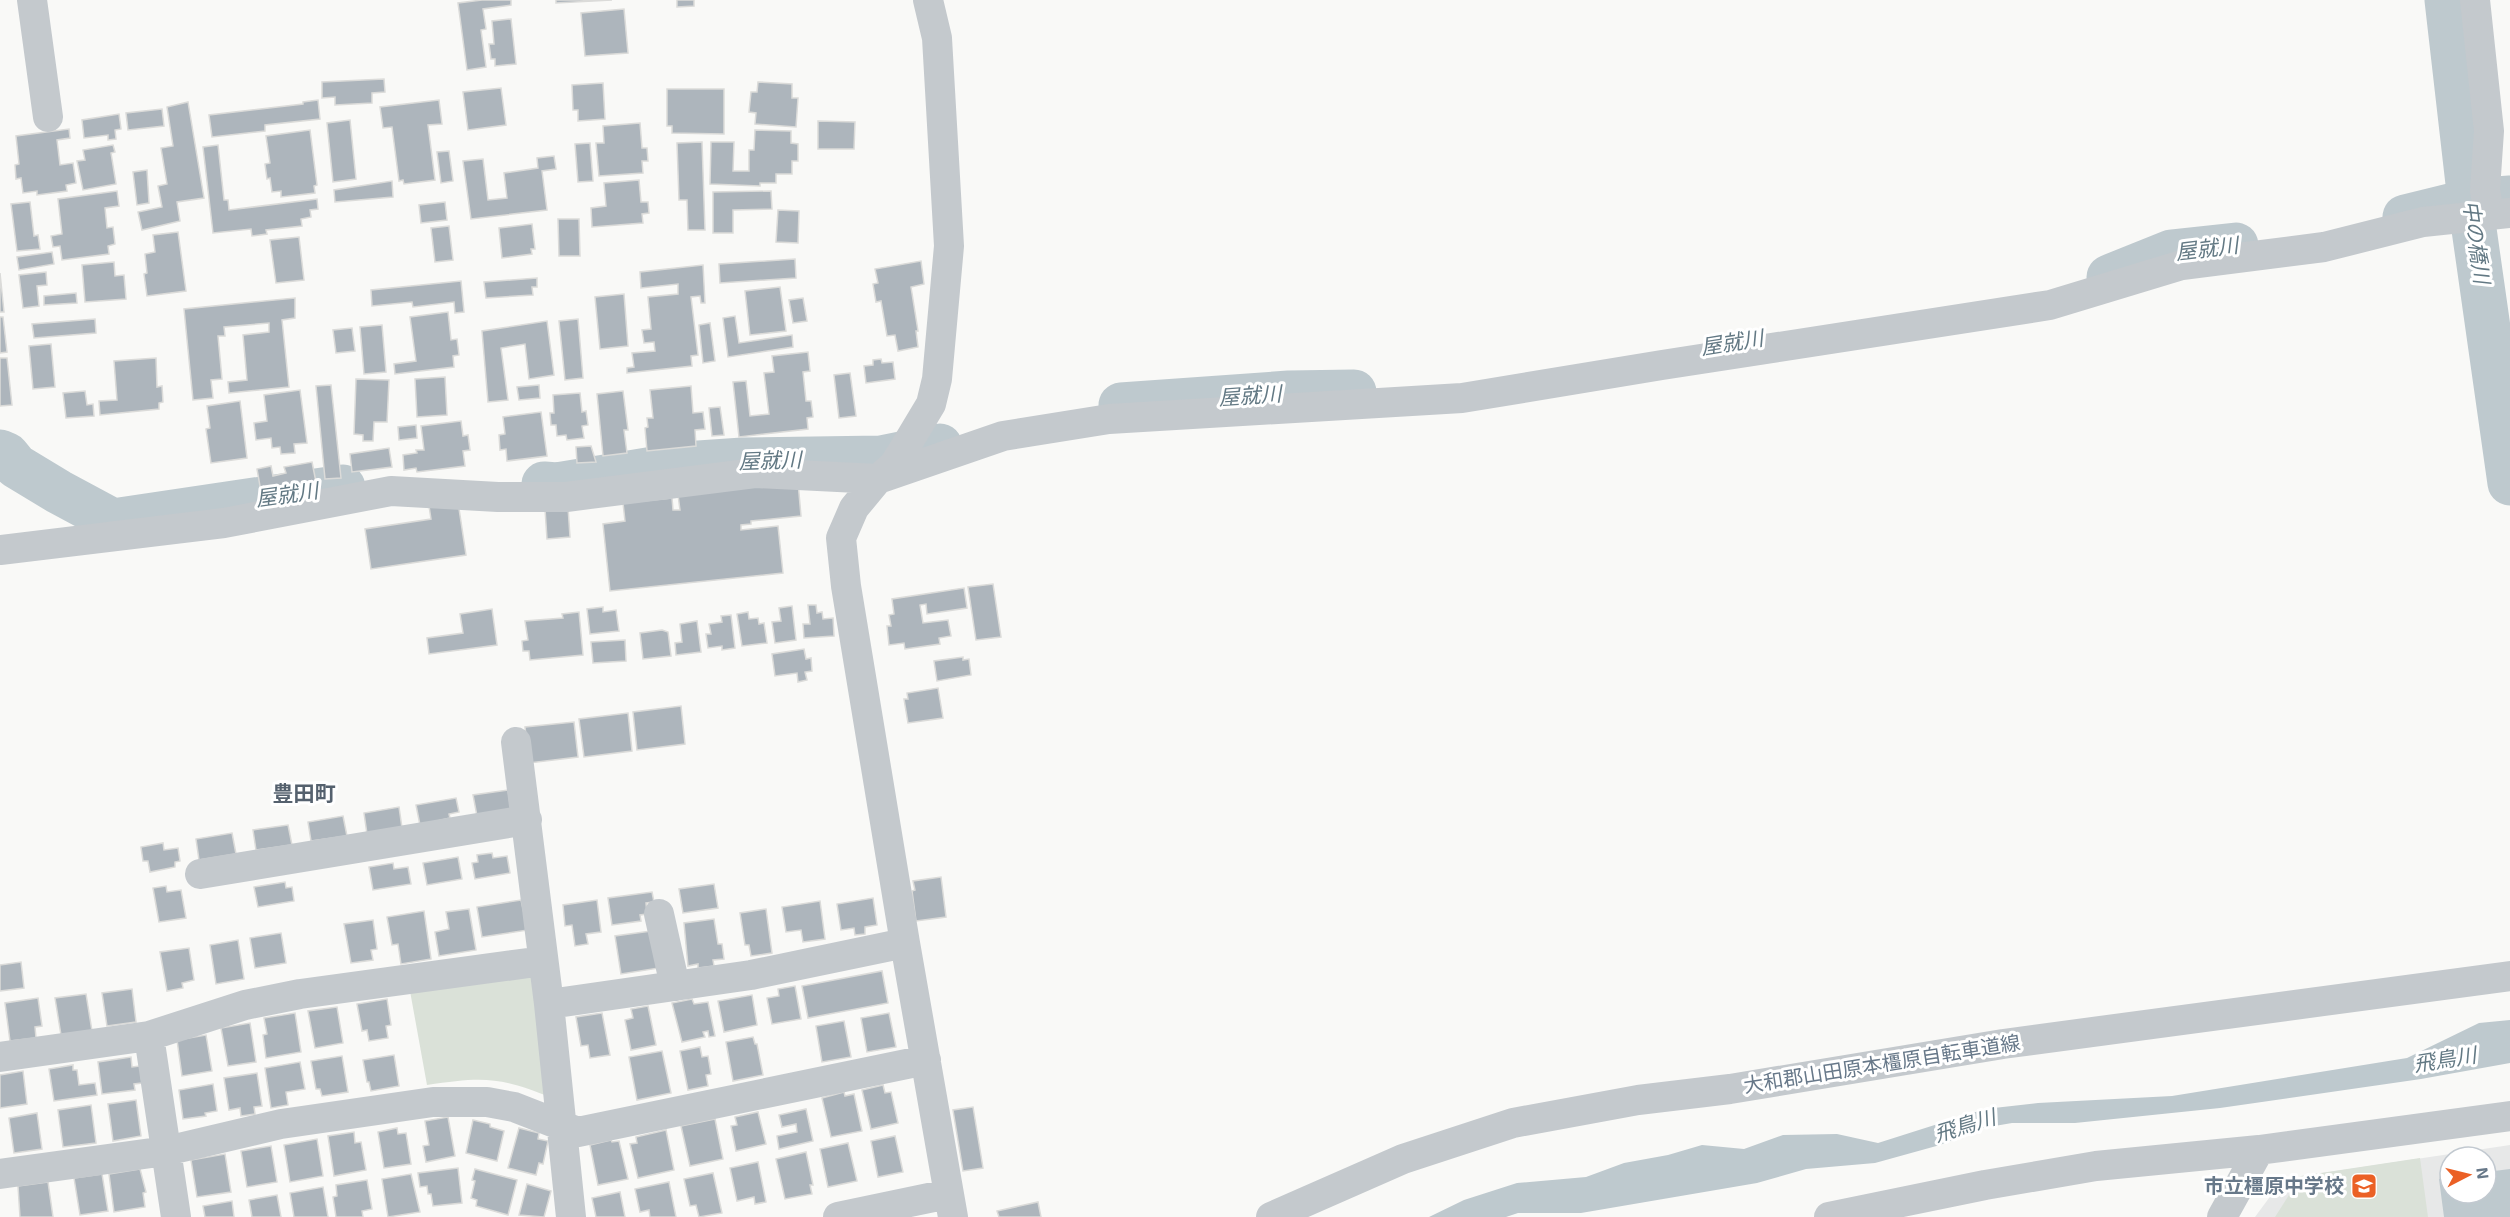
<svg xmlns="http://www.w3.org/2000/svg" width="2510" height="1217" font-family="'Exo 2','Noto Sans JP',sans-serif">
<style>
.built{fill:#e7e8e8;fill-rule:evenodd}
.green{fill:#dae1d8}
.water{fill:#bec9ce}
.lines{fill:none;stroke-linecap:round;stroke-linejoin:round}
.river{stroke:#bec9ce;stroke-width:45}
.building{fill:#adb5bc;stroke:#dbdbd9;stroke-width:1.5}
.minor{stroke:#c4c9cd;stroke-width:30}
.labels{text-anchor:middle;stroke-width:6;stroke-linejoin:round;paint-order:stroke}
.street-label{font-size:20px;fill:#677889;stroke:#fff}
.poi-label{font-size:20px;font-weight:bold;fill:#677889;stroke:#fff;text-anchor:end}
.water-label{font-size:21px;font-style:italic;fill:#637984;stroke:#fff}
.neighbourhood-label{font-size:21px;font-weight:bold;fill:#55616e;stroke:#fff}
</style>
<rect width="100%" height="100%" fill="#f9f9f7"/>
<path class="built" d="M2510,1145V1217H2255L2283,1179ZM2450,1157H2486V1193H2450Z"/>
<path class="green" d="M537,970L552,1098C499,1076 482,1077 427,1085L410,991Z
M2420,1158L2428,1217H2275L2301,1176Z"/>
<path class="water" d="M2510,1020V1063L2421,1079L2220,1108L2075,1123H2012L1983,1128L1940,1145L1875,1163L1806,1169L1757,1183L1581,1213H1518L1506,1217H1429L1464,1200L1517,1183L1586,1177L1624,1163L1668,1155L1702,1145L1744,1149L1783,1135L1837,1134L1878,1143L1985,1109L2038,1103L2172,1096L2407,1058L2479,1023Z
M2510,1169V1217H2444L2439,1179L2450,1177V1193H2486V1172Z"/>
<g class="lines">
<path class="river" d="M2447,0L2470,201L2510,483
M2405,217L2470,201L2510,198
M2109,277L2171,252L2236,245
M1121,405L1289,393L1354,392
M0,452L7,455L16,466L59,492L113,521L343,487
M544,484L557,485L684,464L743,460L881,458L940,446"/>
</g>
<path class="building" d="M482,0H511V5L483,9L486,29L481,30L486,67L467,70L458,3Z
M556,0H612L556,3Z
M677,0H694V6L677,7Z
M624,9L628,53L585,56L581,13Z
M511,19L516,64L495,66V59H491L489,44H494L492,21Z
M384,79L385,92L372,93V103L335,105V97L322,98V82Z
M758,82L792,84V98H798L796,127L755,124L756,113L749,112L751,92H757Z
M603,83L605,119L578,121V110H573L572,85Z
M501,88L506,125L468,130L463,92Z
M667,89H724V134L672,133V126H667Z
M318,100L320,119L265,125V131L212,137L209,115L303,104V102Z
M439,100L442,124L428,125L435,180L404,184L403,180L399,181L392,127L383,128L380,107Z
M188,102L204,198L177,202L180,221L142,230L138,212L162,207L158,186L167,184L161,148L173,146L167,107Z
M162,109L164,126L128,130L126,113Z
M119,114L121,129L115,130L116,139L108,140V135L84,138L82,120Z
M350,120L356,179L333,182L327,123Z
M818,121L855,122L854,149H818Z
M640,123L642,148H647L648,161H642L643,173L599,176L596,143H604L603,126Z
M69,129L70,138L57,140L60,165L73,163L76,183L66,185L67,191L37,195V191L23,193L21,178L16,179L15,165L19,164L16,136Z
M310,130L317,185L314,186L315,193L281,197V191L272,192L270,178L267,179L265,164L270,163L266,136Z
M755,130L791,131V143L798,144V161H792V174H776V183H760V186L710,184L711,142H734L733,171H749V150H754Z
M702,142L705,230H688L687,200H679L677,143Z
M590,143L593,181L578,182L575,144Z
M113,145L115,152L111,153L116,184L83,190L77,161L85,160L83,150Z
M218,145L224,200H228L229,210L317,199L318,209L310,210L311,217L301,219L302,226L266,230L267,234L252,236L251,229L213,233L203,147Z
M449,151L453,181L441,183L437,152Z
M554,156L556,169L542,171L547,210L471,219L463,161L483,159L488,200L507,198L504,173L538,168L537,158Z
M147,170L149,203L137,205L133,172Z
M639,180L641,202H648L649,213L642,214L643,223L592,227L591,208L606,206L604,183Z
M392,181L393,197L335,202L334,190Z
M117,191L119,206L105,208L107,228L113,227L115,244L108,246L109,254L62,260L60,246L53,247L51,236L62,234L58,199Z
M771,191L772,209L733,210V233H713V192Z
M30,202L34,236L38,235L40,249L17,251L11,204Z
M445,202L447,220L421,223L419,205Z
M778,210L799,211L798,243L776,242Z
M558,219H579L580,256H559Z
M532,224L535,249H531L532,254L502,258L499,228Z
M449,226L453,260L435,262L431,228Z
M178,232L186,291L147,296L144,274L147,273L145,254L155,252L153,235Z
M299,237L304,280L276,283L270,240Z
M52,252L54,264L19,270L17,257Z
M795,259L796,278L720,283L719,264Z
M921,261L924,284L911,287L918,331H916L918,347L898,351L895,335L887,336L881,301L876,302L873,284L878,283L875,269Z
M114,262L115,276L124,275L126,299L85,302L82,265Z
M703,265L705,303H701L700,296L691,297L698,355L691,356L692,366L627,373V368L634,367L632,353L655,351L654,342L644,343L642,330L651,329L648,297L678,294V284L641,288L640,272Z
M46,272L47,285L37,286L39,306L23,308L19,275Z
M0,273L4,312H0Z
M537,278V287H532L533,295L486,298L484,282Z
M461,281L464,312L455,313L454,302L413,307L412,302L372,306L371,290Z
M780,287L786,331L750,335L745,291Z
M76,293L77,303L44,305V296Z
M624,294L628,346L600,349L595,297Z
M295,298V318L282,320L289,387L229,393L228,382L247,380L243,335L269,332V323L224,327L225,336H218L222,379L211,380L213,398L193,400L184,309Z
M803,298L807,321L793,323L789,300Z
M448,312L451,340L457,339L459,355L453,356L454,367L395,374L394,364L416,361L410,317Z
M735,316L739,343L792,335L793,347L728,357L723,318Z
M0,317H3L7,352L0,353Z
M95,319L96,333L34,338L32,324Z
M578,319L583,378L565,380L559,321Z
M547,321L554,375L529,379L525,344L501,348L508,400L488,402L482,331Z
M710,323L715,361L703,363L699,325Z
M382,325L386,372L364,374L360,327Z
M352,328L355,351L336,353L333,330Z
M51,344L55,387L33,389L29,346Z
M808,352L810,371L803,372L806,401H811L813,417L807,418L808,429L739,437L733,382L746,381L750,416L769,414L764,373L774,372L772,356Z
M0,358H7L12,405L0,406Z
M156,358L157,387L162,386L163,402L159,403V409L100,415L99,401L117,400L114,361Z
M881,359L882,363L893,362L895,379L866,383L864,366L873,365V360Z
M850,373L856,416L839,418L834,375Z
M445,377L447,415L417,417L415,379Z
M356,379L389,380L387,422H374L373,441H363V435L354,434Z
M331,385L341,478L325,479L316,386Z
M539,385L540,398L519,400L517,387Z
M691,386L693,413L703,412L705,429L695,430L696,446L647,451L645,428L648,427L647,418H653L650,390Z
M300,390L307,443L294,444L295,453L281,454L280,447L272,448L271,438L256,440L254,423L267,421L264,395Z
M85,391L87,405L93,404L94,416L66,418L63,393Z
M623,391L628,430H624L627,453L603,456L597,394Z
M580,393L582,412L586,411L588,425L582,426L584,438L567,440L566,435L557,436L556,425H551L550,413H554L553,395Z
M240,401L247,458L211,463L206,429L210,428L207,406Z
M720,407L724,435L712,436L709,408Z
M541,412L547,456L507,461L506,449L500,450L499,435L505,434L503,417Z
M461,421L463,436L468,435L470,450L463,451L465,466L417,472L416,468L404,470L403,455L417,453L416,450H424L421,426Z
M416,425L417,438L399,440L398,427Z
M591,446L596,462L577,463L576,447Z
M389,448L392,467L352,472L350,454Z
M312,462L316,482L261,492L257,469L271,466L273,476L286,473L284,467Z
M798,482L801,516L751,521V524L741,525V530L778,526L783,573L610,591L603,524L625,521L623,503L672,498L673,510H680L678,495Z
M458,502L466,555L371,569L365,529L431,519L429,506Z
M568,507L570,537L547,539L545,509Z
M993,584L1001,637L976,640L968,587Z
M964,588L967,608L927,614L926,604L920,605L923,623L948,620L951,636L939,638L940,644L905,649L904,643L889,645L887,626H891L889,615L894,614L892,599Z
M808,605H816L817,613L822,612L823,619L833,618L834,636L804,638L803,624H810Z
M792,606L796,640L775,643L772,622L781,621L779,608Z
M603,607V612L616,610L619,631L590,634L587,609Z
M492,609L497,645L429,654L427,638L463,633L460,614Z
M579,612L583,655L530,660L529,651H523L522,641L528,640L525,621L563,618L562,614Z
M748,612L749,619L758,618L759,624L764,623L767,643L742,646L737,614Z
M731,615L735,648L722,650V646L708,648L706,634H711L709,624L722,622L721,616Z
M697,621L701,652L676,655L675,643L682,642L680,624Z
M662,630L668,632L671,656L643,659L640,633Z
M625,640L626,661L593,663L591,642Z
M804,649L806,659L811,658L812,671L805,672L807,680L798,682L797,673L775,676L772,654Z
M963,657V660L969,659L971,675L937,681L934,661Z
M938,688L943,718L908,723L904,699H908L907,693Z
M681,706L685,744L637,750L633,712Z
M628,713L632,751L584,757L579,719Z
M574,722L578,757L529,763L525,727Z
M508,790L511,811L477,816L473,795Z
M456,798L459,812L449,814L450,818L420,825L416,805Z
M399,807L402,828L367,834L364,813Z
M343,816L347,836L311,841L308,822Z
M288,825L292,845L256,850L253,830Z
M232,833L236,854L199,860L196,839Z
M163,843L164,850L178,848L180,861L175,862V867L150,872L148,861H143L141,847Z
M492,853L493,858L507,856L510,873L475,879L472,863L478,862L477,855Z
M458,857L462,879L427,885L423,863Z
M393,863L394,869L408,867L411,884L373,890L369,867Z
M941,877L946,917L916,921L912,891L915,890L913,881Z
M285,882L286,888L292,887L294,901L258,907L254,887Z
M714,884L718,908L683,913L679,889Z
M166,886L167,892L181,890L186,918L159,922L153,888Z
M652,892L654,902L646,903L647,914L640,915L641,921L612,925L608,898Z
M873,898L877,925L865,927V934L855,935L854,928L841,930L837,904Z
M521,900L528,930L482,937L477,907Z
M597,900L601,932L586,934L588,944L575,946L572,925L565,926L563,905Z
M820,901L825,939L803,942L801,930L786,932L782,907Z
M469,909L476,950L439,956L435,932L449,929L446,912Z
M766,909L772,953L751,956L749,945H745L740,913Z
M424,911L431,959L401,964L398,944L392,945L387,917Z
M714,919L718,944H722L724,959L713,960L714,966L698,968V964L688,966L684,923Z
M373,920L377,949L371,950L373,960L351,963L344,924Z
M651,931L659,968L621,974L615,936Z
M281,933L286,963L255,968L250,938Z
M238,940L244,979L216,984L210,945Z
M189,948L194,980L182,983L183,988L167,991L160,952Z
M21,962L24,988L0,991V965Z
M882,971L888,1003L808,1018L802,986Z
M795,986L801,1019L772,1024L767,998L779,996L778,989Z
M132,989L136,1022L107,1026L102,993Z
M86,994L92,1031L61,1035L55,998Z
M752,995L757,1025L724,1032L718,1001Z
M38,998L42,1026L35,1027L36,1038L10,1041L5,1003Z
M387,999L391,1025L386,1026L388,1038L369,1041L367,1030L362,1031L357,1004Z
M692,999L694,1004L708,1002L715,1036L709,1037L708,1031L703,1032L705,1037L682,1042L672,1003Z
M648,1006L656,1045L631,1050L625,1020L633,1018L631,1009Z
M337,1007L343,1043L315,1048L308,1011Z
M295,1013L301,1052L266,1058L263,1035L267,1034L264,1018Z
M602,1013L610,1055L590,1058L588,1045L581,1046L576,1017Z
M889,1013L896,1047L867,1052L861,1018Z
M844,1021L851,1057L822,1062L816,1026Z
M250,1023L256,1062L228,1066L221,1028Z
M206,1035L212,1071L182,1076L177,1040Z
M753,1037L755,1044H757L763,1075L733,1081L726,1042Z
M700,1047L702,1057L708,1056L711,1074L706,1075L708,1086L688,1090L680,1051Z
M662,1051L671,1093L637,1100L629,1057Z
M394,1055L399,1086L371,1091L369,1082H367L363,1060Z
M342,1056L348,1092L322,1096L320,1089H316L311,1061Z
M131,1057L132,1067L140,1066L142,1083L134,1084L135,1090L102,1094L98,1062Z
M300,1062L305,1089L286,1092L288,1105L271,1108L265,1068Z
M73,1065V1070H77L79,1085L95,1083L97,1095L54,1101L49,1069Z
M23,1071L27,1104L0,1108V1075Z
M257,1073L262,1106L254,1107L255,1114L241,1116L240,1108L229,1110L224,1078Z
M213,1084L217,1111L205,1113L206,1116L183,1119L179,1090Z
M883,1085L885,1093L891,1092L898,1123L871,1129L862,1090Z
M844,1092L845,1096L854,1094L862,1131L831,1137L822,1098Z
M136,1100L141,1136L113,1141L108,1104Z
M91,1105L96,1143L63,1147L58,1110Z
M973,1107L983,1168L963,1171L953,1110Z
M806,1109L813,1141L779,1149L777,1136L797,1132L796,1124L782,1127L779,1115Z
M758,1112L766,1144L736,1151L731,1126L737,1125L735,1117Z
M37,1113L42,1149L14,1153L9,1118Z
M448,1117L455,1156L426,1162L423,1146L429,1145L425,1121Z
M715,1119L723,1159L690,1166L681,1126Z
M473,1120L490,1124V1127L504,1131L497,1161L466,1153Z
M397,1128L398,1134L406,1133L411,1164L384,1168L378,1132Z
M519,1128L539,1133L538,1139L548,1141L543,1164L539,1163L536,1175L508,1168Z
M666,1130L674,1170L638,1178L630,1144L637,1143L636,1137Z
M354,1132L355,1143L361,1142L366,1170L334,1176L328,1136Z
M895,1136L903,1172L878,1177L871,1141Z
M317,1139L323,1176L290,1182L284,1145Z
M611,1140L612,1142L619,1141L628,1179L598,1185L590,1145Z
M848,1143L857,1181L828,1187L820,1149Z
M271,1146L277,1182L247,1187L241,1151Z
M806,1152L813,1185H810L812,1194L785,1199L776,1159Z
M225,1154L231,1192L197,1197L191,1160Z
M758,1162L766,1202L755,1204L754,1197L737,1201L730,1168Z
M458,1168L462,1203L433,1206L431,1194H428L427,1186L420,1187L418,1173Z
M140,1169L146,1192L143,1193L145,1207L114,1212L109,1174Z
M475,1169L517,1180L508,1215L476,1206L477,1200L471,1198L475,1181L472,1180Z
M713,1173L722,1213L699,1217L696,1205L690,1206L684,1179Z
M102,1174L108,1211L80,1215L74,1178Z
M411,1174L420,1212L388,1217L382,1179Z
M367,1180L372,1209L362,1211L363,1217H336L333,1197L337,1196L336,1185Z
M48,1182L53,1217H20L18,1186Z
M669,1182L676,1217H650L649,1210L640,1212L635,1189Z
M527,1184L551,1191L544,1217L519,1215Z
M323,1187L328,1217H294L290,1193Z
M620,1192L625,1217H596L592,1198Z
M277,1195L281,1217H252L249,1200Z
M232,1201L234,1217H205L203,1206Z
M1038,1202L1041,1217H999L997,1211Z"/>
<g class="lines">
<path class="minor" d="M32,0L48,117
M928,0L937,38L949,246L937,379L931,404L904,449L894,465L878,479L854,508L841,538L846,586L905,943L953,1217
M2475,0L2489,131L2485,190L2489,214
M0,550L224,523L391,491L498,497H566L755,473L878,479L1003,436L1109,419L1462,398L1662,365L2050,305L2182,265L2324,247L2423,222L2510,213
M516,742L549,1004L571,1217
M200,874L527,820
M659,914L675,986
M549,1004L751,975L905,943
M149,1036L176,1217
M0,1057L149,1036L245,1005L300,994L543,961
M0,1174L166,1151L281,1124L433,1102H487L514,1107L578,1132L926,1060
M838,1217L948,1194
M1271,1217L1403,1159L1513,1123L1638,1100L1730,1089L2003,1044L2510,976
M1829,1217L1985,1185L2096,1166L2259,1150L2510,1116
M2222,1217L2259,1150"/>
</g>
<defs>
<symbol id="school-square" viewBox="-11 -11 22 22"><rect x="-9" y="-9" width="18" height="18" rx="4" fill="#eb6025" stroke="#fff"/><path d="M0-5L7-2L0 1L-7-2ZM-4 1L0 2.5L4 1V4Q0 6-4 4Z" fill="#fff"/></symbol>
</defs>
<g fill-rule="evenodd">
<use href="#school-square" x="2349" y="1171" width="30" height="30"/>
</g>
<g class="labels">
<g class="street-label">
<text transform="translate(1882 1064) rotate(-9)" y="7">大和郡山田原本橿原自転車道線</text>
</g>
<g class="poi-label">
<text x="2344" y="1193">市立橿原中学校</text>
</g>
<g class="water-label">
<text transform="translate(2476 242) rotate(82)" y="7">中の橋川</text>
<text transform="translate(2207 249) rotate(-7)" y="7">屋就川</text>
<text transform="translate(1732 343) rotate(-9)" y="7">屋就川</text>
<text transform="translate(1250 396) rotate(-4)" y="7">屋就川</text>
<text transform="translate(770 461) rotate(-2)" y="7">屋就川</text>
<text transform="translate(287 495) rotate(-8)" y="7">屋就川</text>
<text transform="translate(2445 1060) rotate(-9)" y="7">飛鳥川</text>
<text transform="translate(1965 1126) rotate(-17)" y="7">飛鳥川</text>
</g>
<g class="neighbourhood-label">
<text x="304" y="801">豊田町</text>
</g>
</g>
<g transform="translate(2468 1175) rotate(83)"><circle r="28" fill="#ffffff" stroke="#c2c9d0" stroke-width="1.5"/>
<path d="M0-4.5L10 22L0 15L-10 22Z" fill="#eb6025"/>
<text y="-9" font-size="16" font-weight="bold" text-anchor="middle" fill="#677889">N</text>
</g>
</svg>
